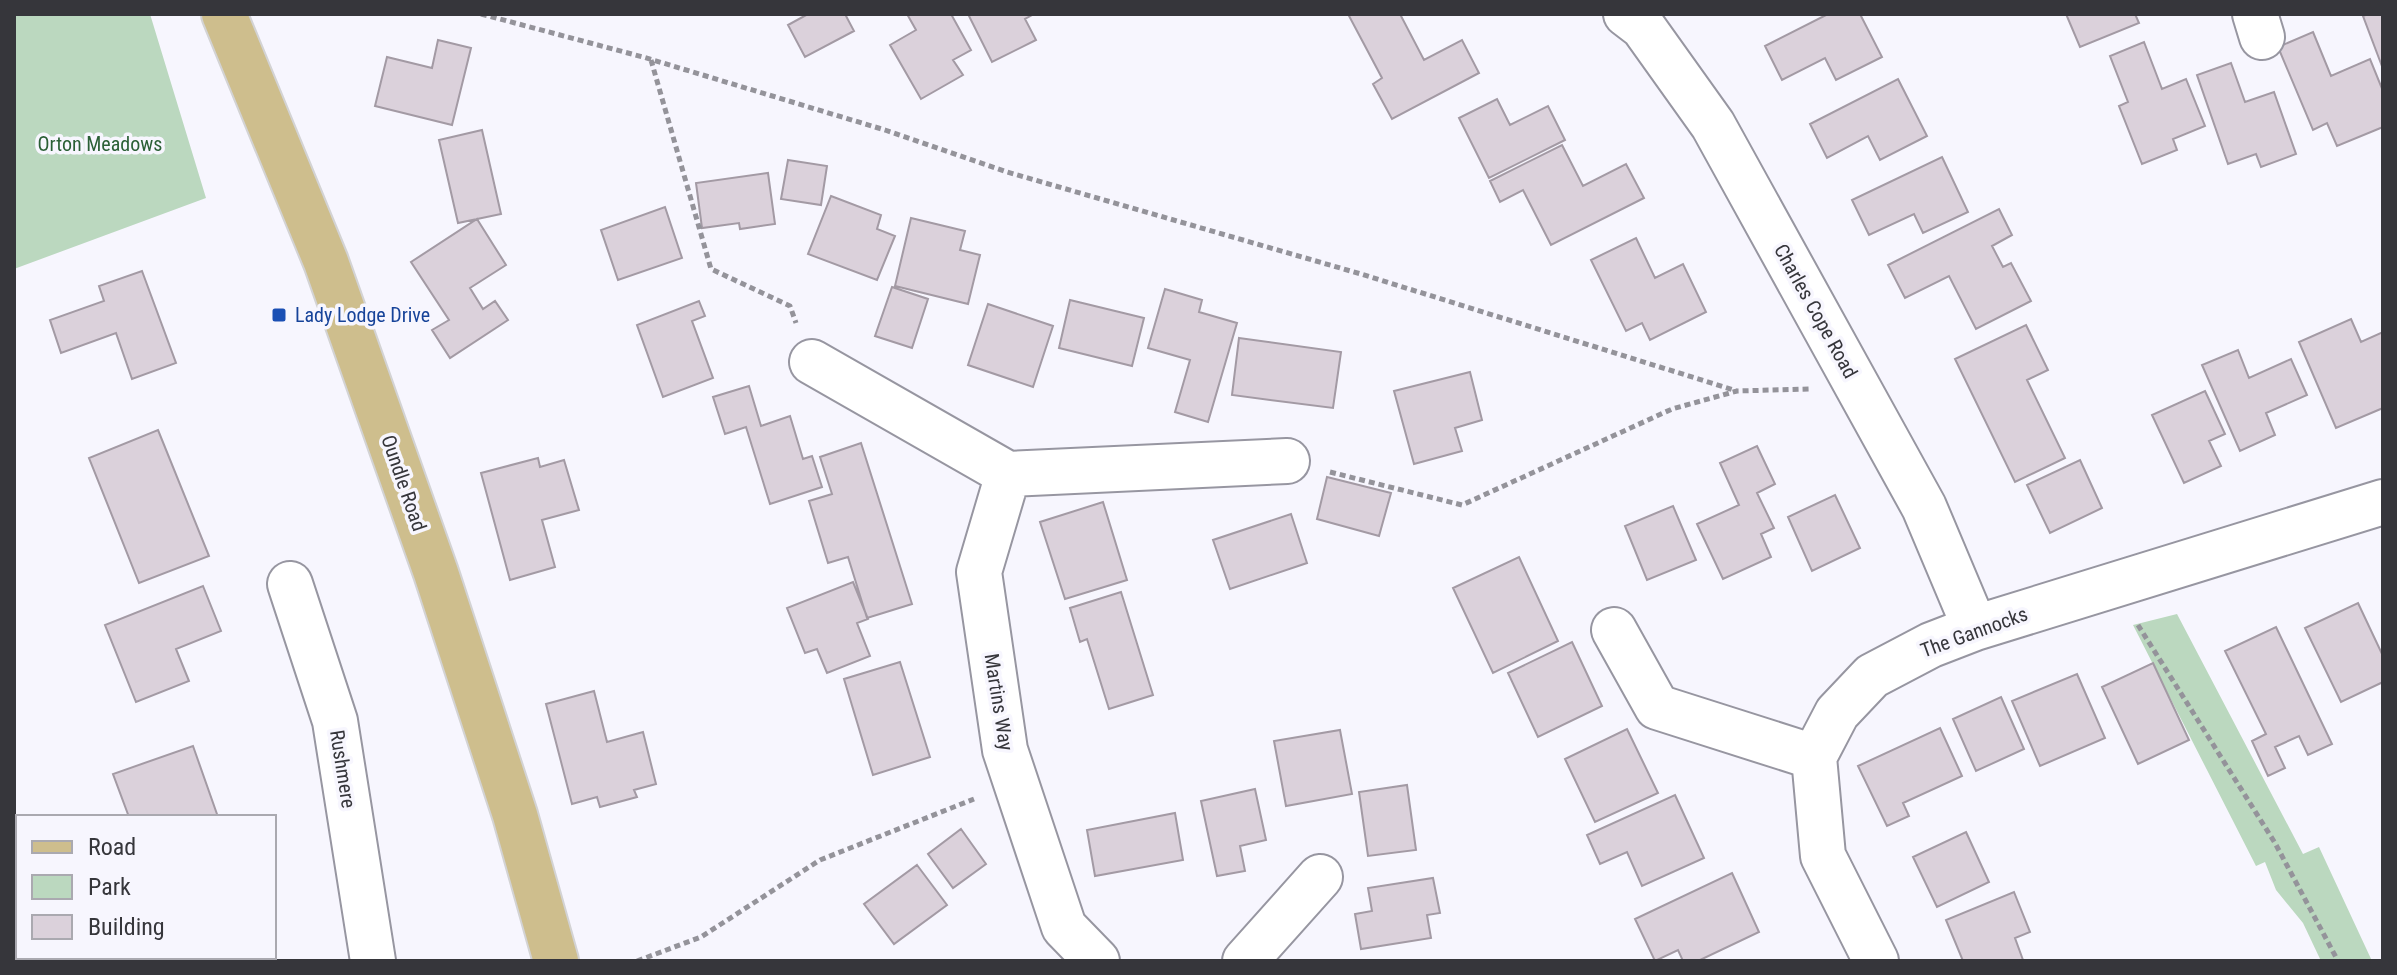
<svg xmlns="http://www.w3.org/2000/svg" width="2397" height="975" font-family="'Roboto Condensed',sans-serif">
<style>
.green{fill:#bbd8bf}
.building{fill:#dbd1db;stroke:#a39aa4;stroke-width:2}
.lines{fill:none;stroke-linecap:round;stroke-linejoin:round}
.minor-casing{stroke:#9796a1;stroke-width:48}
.major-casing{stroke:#d3d3d4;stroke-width:48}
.path{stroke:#94939a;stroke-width:5;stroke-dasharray:6 4;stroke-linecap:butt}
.minor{stroke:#fff;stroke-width:44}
.major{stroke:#cebe8d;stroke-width:44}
.transit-dot{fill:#1a4fb4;stroke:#f7f6fe;stroke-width:3}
.labels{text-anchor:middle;stroke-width:7;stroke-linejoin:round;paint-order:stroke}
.park-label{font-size:20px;fill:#2a5f35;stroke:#f7f6fe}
.street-label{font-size:20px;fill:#36363b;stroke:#f7f6fe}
.transit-label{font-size:20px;fill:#164399;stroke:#f7f6fe;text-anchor:start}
</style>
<rect width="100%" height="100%" fill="#f7f6fe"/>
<path class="green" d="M14,14H150L206,198L14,269Z
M2177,614L2303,854L2319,847L2372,961H2321L2303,923L2276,890L2265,862L2256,866L2133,625Z"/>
<path class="building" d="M808,14H845L854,31L805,57L788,25Z
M907,14H951L971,50L953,60L963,75L921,99L890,45L916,30Z
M968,14H1034L1025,19L1036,40L992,62Z
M1348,14H1400L1424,60L1462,40L1479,73L1392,119L1373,84L1382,78Z
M1828,14H1860L1882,57L1836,80L1825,58L1782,80L1765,46Z
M2066,14H2135L2139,23L2080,47Z
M2368,14H2383V69L2363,16Z
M2313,32L2331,76L2370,59L2383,91V127L2337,146L2327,123L2313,130L2278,47Z
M438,40L471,48L452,125L375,106L387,57L432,68Z
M2144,42L2162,89L2186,79L2205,126L2173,139L2177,150L2142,164L2119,106L2128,102L2110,56Z
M2231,63L2245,102L2274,92L2296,154L2261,167L2256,154L2228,164L2197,75Z
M1898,79L1927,136L1880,160L1868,136L1827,158L1810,124Z
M1497,99L1510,125L1548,106L1565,140L1489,178L1459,118Z
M482,130L501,214L458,223L439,140Z
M1562,145L1583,186L1626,164L1644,198L1551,245L1523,190L1500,202L1490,181Z
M1942,157L1968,212L1923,233L1914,214L1869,235L1852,200Z
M788,160L827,166L821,205L781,199Z
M768,173L775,224L740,229L739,223L702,228L696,183Z
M831,196L881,215L877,229L895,236L877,280L808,254Z
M665,207L682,258L618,280L601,230Z
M1999,209L2012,235L1992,246L2003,267L2011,263L2031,301L1976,329L1949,276L1905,298L1888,265Z
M911,218L965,231L960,250L980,255L968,304L895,286Z
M477,219L506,265L470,288L483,309L495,301L508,320L450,358L432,330L449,320L411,262Z
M1636,238L1655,278L1683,264L1706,312L1650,340L1642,323L1626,331L1591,260Z
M142,271L176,363L132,379L116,333L61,353L50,320L104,301L99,286Z
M892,287L928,299L912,348L875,336Z
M1165,289L1202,300L1199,312L1237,323L1208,422L1175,412L1190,360L1148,348Z
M1070,300L1144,318L1132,366L1059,348Z
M699,301L705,316L692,321L713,378L663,397L637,325Z
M988,304L1053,326L1033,387L968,365Z
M2351,319L2361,342L2383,332V408L2336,428L2299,342Z
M2026,325L2048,370L2027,380L2065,458L2015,482L1955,359Z
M1239,338L1341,352L1333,408L1232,395Z
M2238,350L2249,378L2291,359L2307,395L2266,413L2275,435L2240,451L2202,365Z
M1470,372L1482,420L1455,428L1462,451L1414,464L1394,391Z
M749,386L761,426L790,416L803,459L812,456L822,487L770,504L746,427L725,434L713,397Z
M2205,391L2225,434L2209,441L2221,466L2184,483L2152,415Z
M158,430L209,556L139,583L89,458Z
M861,443L912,604L867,618L848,557L828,563L809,501L832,494L820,457Z
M1757,446L1775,484L1757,493L1774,528L1761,534L1771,557L1723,579L1697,524L1739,505L1720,463Z
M538,458L540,467L564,460L579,510L542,520L555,567L510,580L481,473Z
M2080,460L2102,508L2050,533L2027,485Z
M1327,477L1391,493L1379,536L1317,519Z
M1835,495L1860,548L1812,571L1788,517Z
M1103,502L1127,580L1065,599L1040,522Z
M1673,506L1696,560L1647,580L1625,526Z
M1291,514L1307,563L1230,589L1213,540Z
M1519,557L1558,641L1493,673L1453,588Z
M853,582L868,619L857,623L870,656L827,673L817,649L805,653L787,608Z
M203,586L221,631L176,649L189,681L136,702L105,625Z
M1121,592L1153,695L1109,709L1087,639L1080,642L1070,608Z
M2358,603L2383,656V682L2341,702L2305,628Z
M2276,627L2332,744L2308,755L2299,736L2275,747L2285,768L2268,776L2252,741L2266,734L2225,651Z
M1572,642L1602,706L1538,737L1508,673Z
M900,662L930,757L873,775L844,679Z
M2153,663L2189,740L2138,764L2102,687Z
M2077,674L2105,738L2040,766L2012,701Z
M594,691L607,742L643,732L656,784L634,790L637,797L600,807L597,797L572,804L546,704Z
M2001,697L2024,749L1976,771L1953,719Z
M1940,728L1962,776L1903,803L1909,816L1887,826L1858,766Z
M1627,729L1658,793L1595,822L1565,759Z
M1340,730L1352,794L1286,806L1274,741Z
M193,746L218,817H129L113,774Z
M1407,785L1416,850L1368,856L1359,792Z
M1255,789L1266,840L1240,846L1245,871L1217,876L1201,801Z
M1675,795L1704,858L1642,886L1627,852L1600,864L1587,835Z
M1175,813L1183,860L1095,876L1087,830Z
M961,829L986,864L953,888L928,854Z
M1966,832L1989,882L1937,907L1913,857Z
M917,865L947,905L894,944L864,904Z
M1732,873L1759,932L1698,961H1683L1678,950L1655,961L1635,919Z
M1433,878L1440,913L1427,915L1431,938L1361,949L1355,914L1372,911L1368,888Z
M2014,892L2030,932L2015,938L2023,960L1963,961L1946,920Z
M126,957H267L268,961H128Z"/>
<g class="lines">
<defs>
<path id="minor" d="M1626,14L1643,27L1713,125L1924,507L1975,628
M2255,14L2262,37
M812,362L1008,474L1287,461
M1008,474L979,572L1005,750L1064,927L1097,961
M290,584L335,721L373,961
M1614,630L1657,707L1814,757
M1245,961L1320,877
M1876,961L1823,856L1814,757L1837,713L1872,676L1931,645L1975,628L2383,502"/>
<path id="major" d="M224,14L326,262L436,573L515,815L556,961"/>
</defs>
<use href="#minor" class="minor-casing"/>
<use href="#major" class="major-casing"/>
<path class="path" d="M481,14L643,57L885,130L1007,172L1361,274L1737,391
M651,60L711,269L790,306L796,323
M1330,472L1462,505L1672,409L1737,391L1809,389
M2138,625L2275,843L2338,961
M637,961L701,937L820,860L974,799"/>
<use href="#minor" class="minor"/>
<use href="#major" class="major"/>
</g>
<rect class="transit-dot" x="271" y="307" width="16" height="16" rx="4"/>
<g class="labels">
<g class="park-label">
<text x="100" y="151">Orton Meadows</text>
</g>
<g class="street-label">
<text transform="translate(1816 311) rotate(61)" y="7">Charles Cope Road</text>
<text transform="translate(404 483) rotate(71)" y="7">Oundle Road</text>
<text transform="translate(1974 632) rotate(-20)" y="7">The Gannocks</text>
<text transform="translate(999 702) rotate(81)" y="7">Martins Way</text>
<text transform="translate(343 769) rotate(81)" y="7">Rushmere</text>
</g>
<g class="transit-label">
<text x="295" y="322">Lady Lodge Drive</text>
</g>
</g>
<rect width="2397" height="975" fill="none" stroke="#36363b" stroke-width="32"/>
<rect x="16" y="815" width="260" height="144" fill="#f7f6fe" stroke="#aaa9b0" stroke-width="2"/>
<rect x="32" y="841" width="40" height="12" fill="#cebe8d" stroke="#aaa9b0" stroke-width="2"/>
<text x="88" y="855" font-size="24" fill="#36363b">Road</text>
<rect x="32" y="875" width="40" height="24" fill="#bbd8bf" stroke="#aaa9b0" stroke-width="2"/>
<text x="88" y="895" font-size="24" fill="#36363b">Park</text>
<rect x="32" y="915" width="40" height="24" fill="#dbd1db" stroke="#aaa9b0" stroke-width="2"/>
<text x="88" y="935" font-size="24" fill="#36363b">Building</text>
</svg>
